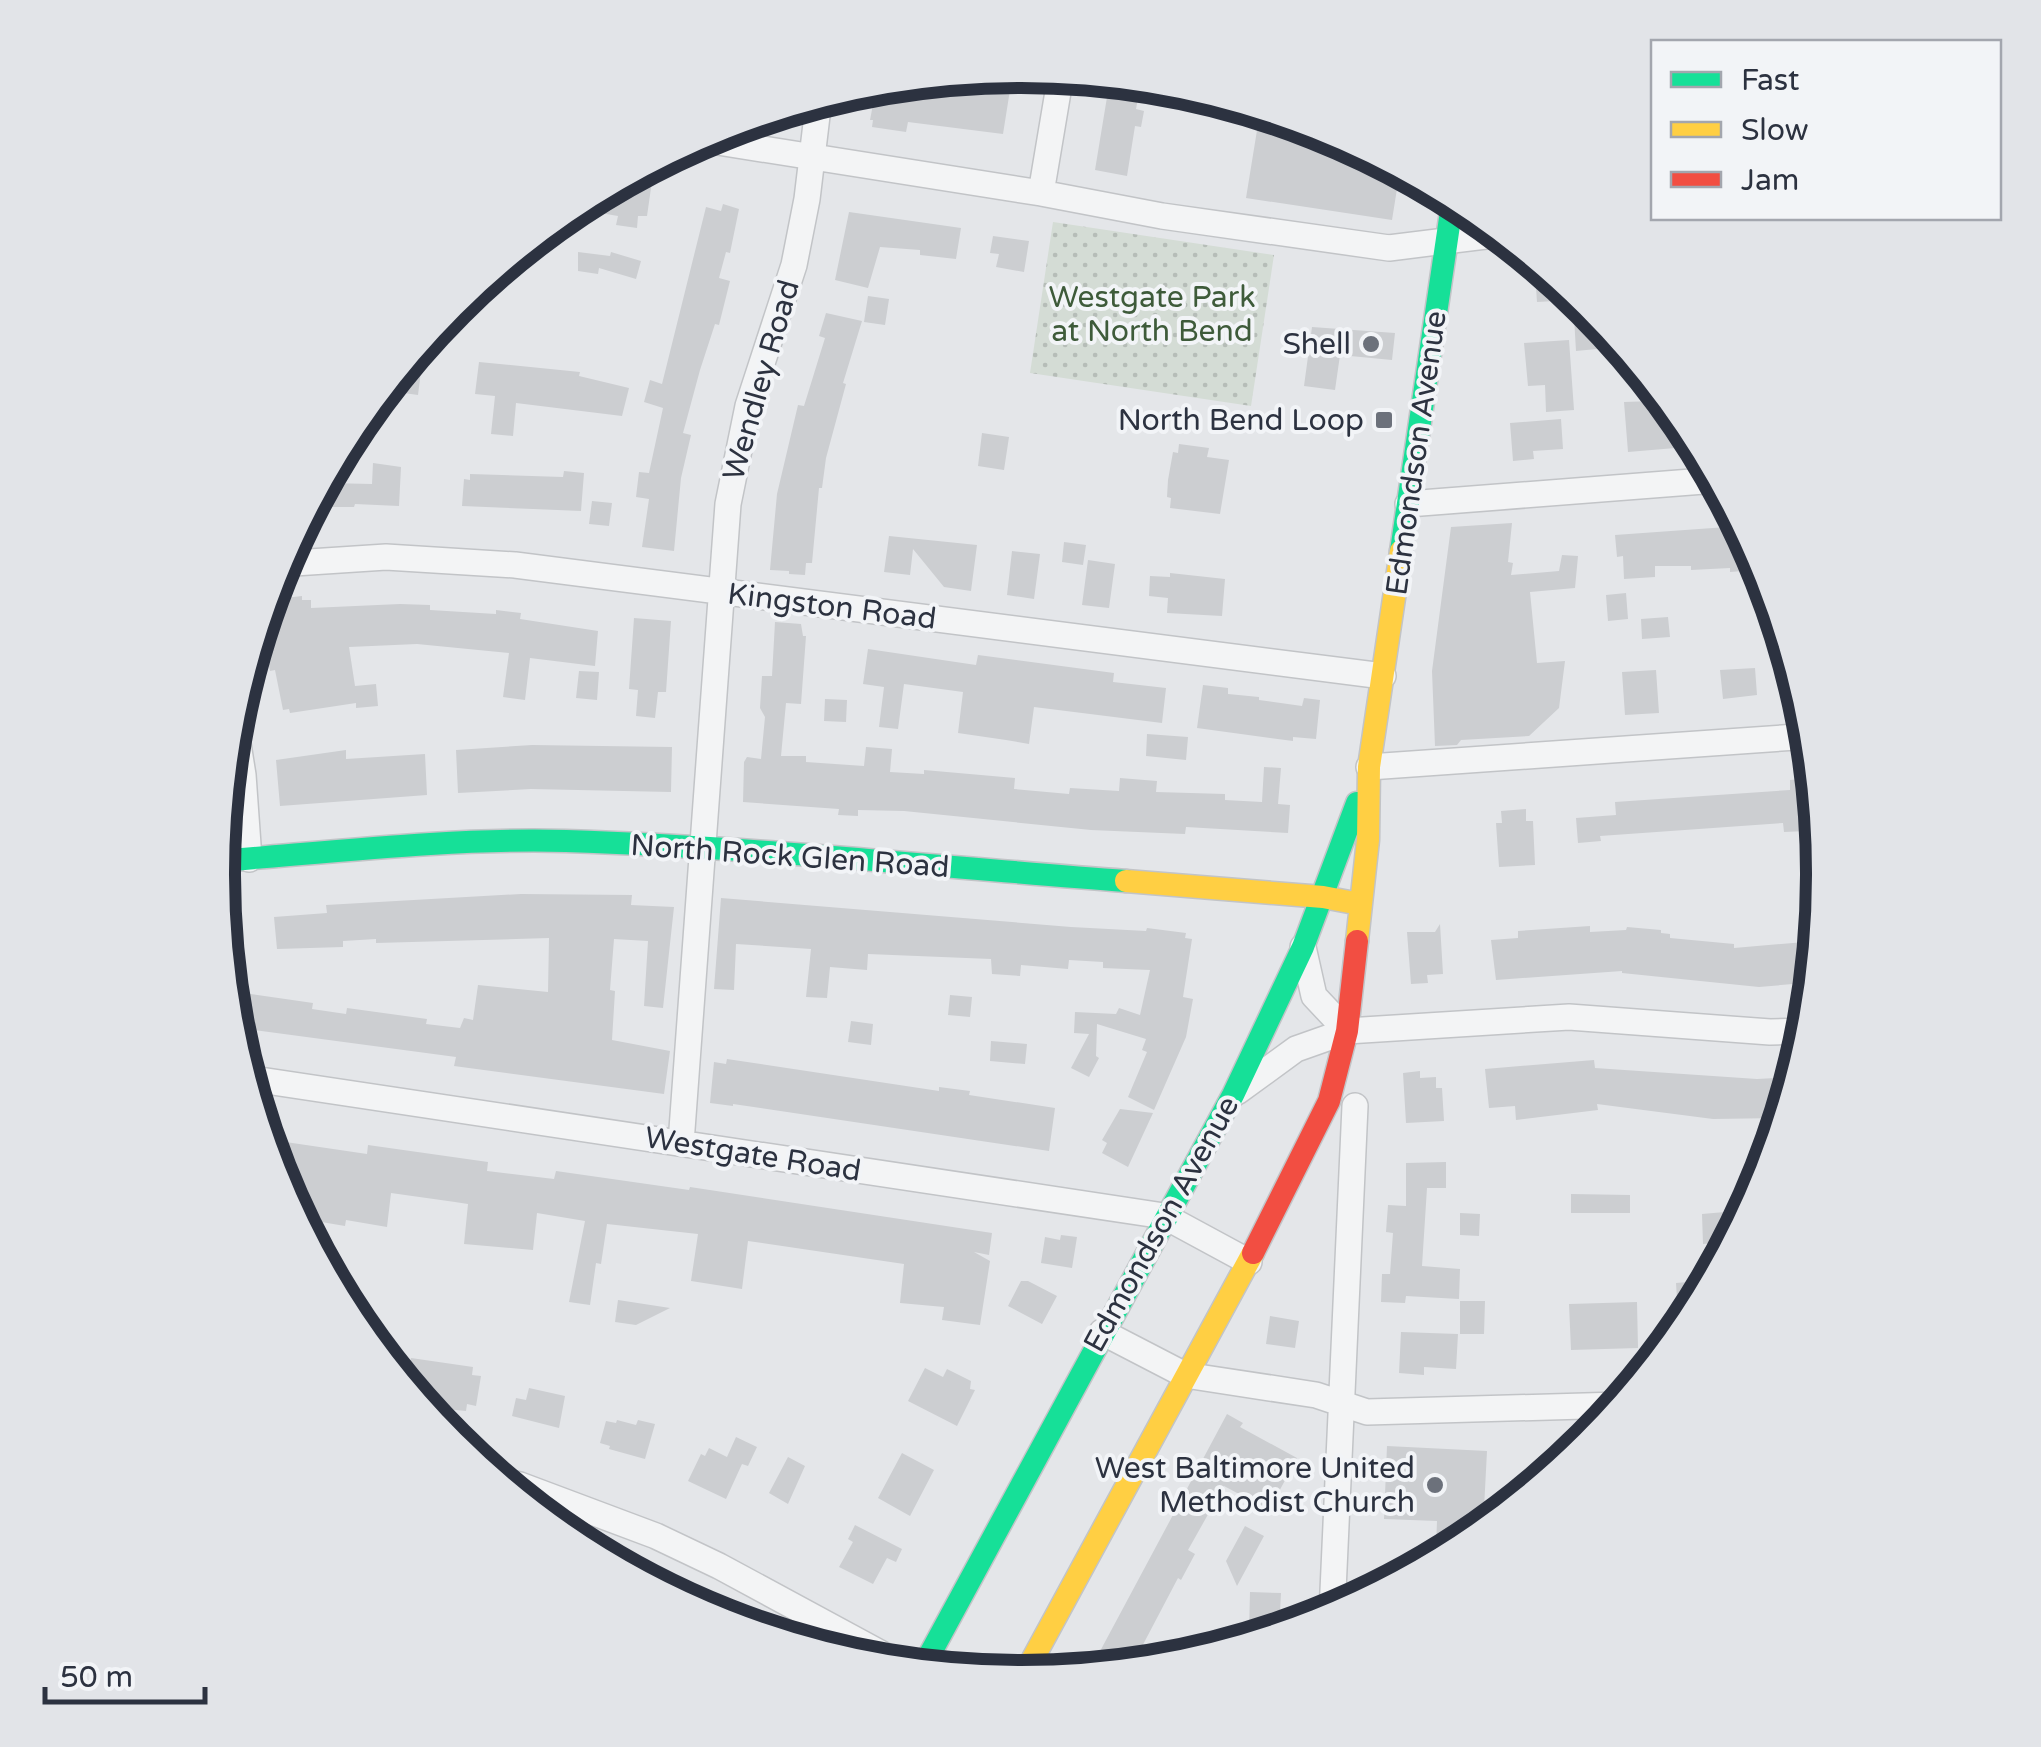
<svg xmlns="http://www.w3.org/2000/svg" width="2041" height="1747" font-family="'Varela Round',sans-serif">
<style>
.park{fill:url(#park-dots)}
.building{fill:#ccced1}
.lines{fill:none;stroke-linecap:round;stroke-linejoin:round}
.street-casing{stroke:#c2c4c7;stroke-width:28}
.fast-casing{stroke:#c2c4c7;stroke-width:25}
.slow-casing{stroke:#c2c4c7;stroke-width:25}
.jam-casing{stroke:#c2c4c7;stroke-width:25}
.street{stroke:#f3f4f5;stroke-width:25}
.fast{stroke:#16e098;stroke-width:22}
.slow{stroke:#ffcf43;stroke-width:22}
.jam{stroke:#f24e42;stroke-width:22}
.poi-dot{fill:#6c717b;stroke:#f2f4f7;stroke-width:4}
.labels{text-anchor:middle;stroke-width:8;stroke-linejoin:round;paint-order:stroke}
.park-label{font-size:30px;fill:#3e5b3a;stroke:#f2f4f7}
.poi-label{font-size:30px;fill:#2c3240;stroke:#f2f4f7;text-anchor:end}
.street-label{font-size:30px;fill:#2c3240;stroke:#f2f4f7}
.rim{fill:none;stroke:#2c3240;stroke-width:12}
</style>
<defs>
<pattern id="park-dots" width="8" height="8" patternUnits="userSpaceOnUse" patternTransform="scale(2.5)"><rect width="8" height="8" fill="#d4dcd5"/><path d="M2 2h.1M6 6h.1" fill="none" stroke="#b6bdb8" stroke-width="1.8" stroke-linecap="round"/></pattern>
</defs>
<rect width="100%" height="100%" fill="#e4e6e9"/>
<path class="park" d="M1053,222L1274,255L1251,406L1030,373Z"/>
<path class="building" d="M1013,71L1003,134L908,122L906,132L872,127L873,120H870L877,84L934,78L986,87L988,73Z
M1110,79L1141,82L1136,109L1144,111L1141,127L1135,126L1127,176L1095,170Z
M1272,114L1328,131L1400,170L1392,220L1246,198L1259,118L1271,119Z
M625,178L652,181L647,216H638L637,228L616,225L618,216L571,208L619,181L623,182Z
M723,204L739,209L730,253L726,252L719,278L730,281L719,325L715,324L700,370L683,433L691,435L681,478L674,551L642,547L649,499L636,497L639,472L649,473L663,408L644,402L650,380L662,384L706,207L721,211Z
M849,212L961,228L956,259L920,255V250L880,247L868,288L835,280Z
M993,236L1029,241L1024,272L996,267L999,254L990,253Z
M578,252L610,256L611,252L641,261L636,279L599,268L598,274L578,271Z
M1535,272H1547L1589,306L1605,325L1607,348L1576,351L1573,300L1537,302Z
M868,296L889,299L885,325L864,322Z
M826,313L862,321L843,383L846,384L826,458L822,488H819L812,563H806L805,575L789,574V571L770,570L777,494L798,405L804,406L825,338L819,336Z
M1312,327L1395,333L1392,360L1340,355L1335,390L1304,386Z
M425,339L418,395L382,390L389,382Z
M1569,340L1574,410L1546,412L1545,385L1528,386L1524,343Z
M479,362L580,372L579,376L629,388L622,416L516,403L513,436L491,434L495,396L475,394Z
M1654,401V406L1670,405L1699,446L1628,452L1624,402Z
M1561,419L1563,449L1533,451L1534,459L1513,461L1510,423Z
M982,433L1009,437L1004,470L978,466Z
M1179,444L1209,448L1207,457L1229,460L1220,514L1170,508L1171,498L1167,497L1168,480L1173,452L1178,453Z
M373,463L401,467L399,506L355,504L354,507H328V483L372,484Z
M564,471L584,473L581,511L462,506L464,479L470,480V474L563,477Z
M592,501L612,503L609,526L589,524Z
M1512,523L1508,562L1513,563L1511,575L1559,571L1562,555L1578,556L1575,588L1530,592L1537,663L1565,661L1559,708L1529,736L1461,740L1457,745L1435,746L1432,671L1451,527Z
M1741,526L1754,549L1755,570L1730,572V568L1691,570V566H1655V577L1624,579L1623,556L1617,557L1615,535Z
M889,536L977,545L971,591L944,587L913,549L910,575L884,572Z
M1064,542L1086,545L1083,565L1062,562Z
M1012,551L1040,554L1034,599L1007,595Z
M1088,560L1115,564L1109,608L1082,605Z
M1170,573L1225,579L1222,616L1167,613L1168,598L1149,596L1150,576L1170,577Z
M1626,593L1628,619L1608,621L1606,595Z
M302,596V600H311V608L400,604L430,605V610L496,614V610L521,613L520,619L598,631L595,666L530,658L525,700L503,697L509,653L417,644L349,647L355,686L376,684L378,706L356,708V703L290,713L289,709L283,710L275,670L270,671L261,624L268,600Z
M1668,617L1670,637L1642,639L1641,619Z
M634,618L671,621L666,692H658L655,718L636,716L638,690L629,689Z
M775,622L801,624L803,636H806L801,704L786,703L781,756H806V762L864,766L866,747L892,749L890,772L924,774V770L1015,778L1014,789L1069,794L1070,788L1119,791L1120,778L1157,781L1156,792L1225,794V800L1262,802L1264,767L1281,768L1278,804L1290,805L1288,833L1186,827L1185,834L1091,830L904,811L858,810V816L838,815L839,809L743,802L744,762L747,757L761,759L765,717L760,708L762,676H772Z
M868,649L976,665L978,655L1114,673L1113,682L1166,688L1162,723L1034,707L1029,744L1006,740L958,733L963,692L904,684L898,729L879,727L884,687L863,684Z
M1755,668L1757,695L1723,699L1720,670Z
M1656,670L1659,713L1625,715L1622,672Z
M579,671L599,672L597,700L576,698Z
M1203,685L1228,688V694L1259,697V700L1302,706L1304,698L1320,700L1316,739L1293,737V741L1197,728Z
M825,699L847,700L846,722L824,721Z
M1147,734L1188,737L1186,760L1146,756Z
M532,745L672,747L671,792L531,789L458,793L456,750Z
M346,750V759L425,754L427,795L280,806L276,760Z
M1815,778L1819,828H1807V831L1784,832L1783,823L1600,836L1601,841L1578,843L1576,818L1616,815L1615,802L1790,790V780Z
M1526,809V821H1533L1535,865L1499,867L1496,823H1502L1501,811Z
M521,894L632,895L631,905L674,907L663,1008L644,1006L648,941L614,939L610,990L615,991L612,1040L670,1051L664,1094L454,1066L456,1057L232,1027L229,991L313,1003L312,1009L346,1014L347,1008L427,1019L426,1024L460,1028L464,1018L473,1020L478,985L548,992L549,938L376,943V939L343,941V947L277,949L274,917L327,913L326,905Z
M721,898L1071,927L1146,931L1147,928L1186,933L1185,938L1192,939L1183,997L1193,999L1186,1037L1154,1110L1128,1097L1147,1052L1142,1050L1146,1039L1097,1024L1096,1056L1099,1058L1089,1077L1071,1068L1089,1034L1074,1033L1075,1012L1116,1014L1119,1008L1140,1015L1150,970L1103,968V962L1069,960L1068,969L1021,965L1020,976L992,974L991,959L868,954L867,970L830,967L827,998L806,997L811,949L736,944L734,990L714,989Z
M1440,924L1443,974L1427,975L1428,983L1411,984L1407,932H1435Z
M1590,926V932L1626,930L1627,927L1661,930V933L1670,934V938L1734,944V948L1817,941L1814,976H1803L1804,983L1759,987L1622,973V971L1496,980L1491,940L1518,938V931Z
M950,995L972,997L970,1017L948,1015Z
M851,1021L873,1024L871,1045L848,1042Z
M991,1041L1027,1044L1025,1064L990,1061Z
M727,1059L939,1091V1087L970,1091L969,1095L1055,1108L1049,1151L733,1104V1106L710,1103L714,1062L726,1064Z
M1594,1060L1595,1068L1757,1079L1794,1077L1782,1118L1713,1119L1597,1104L1598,1110L1516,1120L1515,1106L1489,1108L1485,1069Z
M1420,1071V1078L1436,1077V1088H1442L1444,1121L1406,1123L1403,1073Z
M1120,1109L1153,1113L1128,1167L1102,1153L1107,1143L1102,1140Z
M272,1140L367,1154L368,1145L488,1162L487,1171L554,1179L556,1171L689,1190L690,1187L992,1233L989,1255L974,1252L990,1261L980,1325L942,1320L944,1307L900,1303L904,1264L748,1241L742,1289L691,1281L698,1234L607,1224L601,1264L596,1263L590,1305L569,1302L585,1221L537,1213L533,1250L464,1244L468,1204L455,1202L391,1193L387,1227L346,1220L345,1226L298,1218L289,1201L293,1179L277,1176L270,1154Z
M1446,1162V1188H1427L1422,1266L1460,1269L1459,1299L1406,1296L1405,1303L1381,1302L1382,1274H1390L1393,1233L1386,1232L1388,1205L1406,1206V1163Z
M1571,1194L1630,1195V1213H1571Z
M1725,1212L1726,1242L1703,1244L1702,1214Z
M1460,1213L1480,1214L1479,1236L1460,1235Z
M1061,1235L1077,1237L1072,1268L1041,1263L1045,1237L1060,1240Z
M1710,1280L1688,1320L1679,1331L1676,1283Z
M1021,1281H1028L1057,1296L1042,1324L1008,1306Z
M618,1300L670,1308L636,1325L615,1322Z
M1460,1301H1485L1484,1334H1460Z
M1637,1302L1638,1348L1571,1350L1569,1304Z
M1270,1316L1299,1321L1295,1348L1266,1344Z
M1401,1332L1458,1334L1456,1369L1424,1367V1375L1399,1373Z
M411,1358L473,1367L472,1375L481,1376L476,1406L467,1404L466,1411L424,1407L406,1386Z
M925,1368L943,1377L947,1369L971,1381L970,1389L975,1390L957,1426L908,1401Z
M529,1388L565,1396L559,1428L512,1416L516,1398L526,1400Z
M1227,1414L1243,1423L1240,1427L1297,1458L1269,1510L1224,1486L1188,1550L1195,1554L1181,1580L1178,1578L1137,1656L1132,1653L1125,1667H1120L1098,1655Z
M617,1420L636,1425L638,1420L655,1424L645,1459L609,1449L610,1446L600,1443L606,1421L616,1423Z
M736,1437L757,1447L748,1466L742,1464L726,1499L688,1481L701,1454L705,1456L709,1448L727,1457Z
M1387,1446L1487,1451L1483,1528L1454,1549L1436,1548L1437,1521L1384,1519Z
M902,1453L934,1470L910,1516L878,1498Z
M788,1457L805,1466L788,1504L769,1493Z
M855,1525L902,1549L896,1562L887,1558L873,1584L839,1567L853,1542L848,1539Z
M1245,1526L1264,1536L1237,1586L1226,1561Z
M1250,1592L1281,1593L1279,1631L1249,1632Z"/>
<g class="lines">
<defs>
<path id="street" d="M699,139L1041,193L1162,216L1389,248L1502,234
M1041,193L1061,74
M1408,504L1717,480
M279,564L386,557L515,565L1383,676
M233,713L243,775L249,859
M1369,767L1811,736
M1303,947L1314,996L1347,1031
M247,1078L1164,1216L1249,1262
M1237,1092L1296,1049L1347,1031L1569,1017L1770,1032L1808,1031
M681,1143L728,504L748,406L794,265L807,199L819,99
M1102,1332L1185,1375L1316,1395L1367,1412L1619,1405
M501,1481L520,1485L656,1536L719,1566L904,1666
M1332,1613L1355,1106"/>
<path id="fast" d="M1401,551L1453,198
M218,861C333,852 450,838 566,841C753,847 940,867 1126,881
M923,1667L1233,1095L1303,947L1357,803"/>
<path id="slow" d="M1126,881L1323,897L1360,904
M1357,941L1368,840L1369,767L1401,551
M1023,1677L1253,1253"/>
<path id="jam" d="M1253,1253L1329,1101L1347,1031L1357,941"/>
</defs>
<use href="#street" class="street-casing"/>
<use href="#fast" class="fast-casing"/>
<use href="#slow" class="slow-casing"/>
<use href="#jam" class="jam-casing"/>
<use href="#street" class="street"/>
<use href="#fast" class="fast"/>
<use href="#slow" class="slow"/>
<use href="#jam" class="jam"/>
</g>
<g class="poi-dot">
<circle cx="1371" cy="344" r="10"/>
<rect x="1374" y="410" width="20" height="20" rx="5"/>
<circle cx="1435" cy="1485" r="10"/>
</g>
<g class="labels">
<g class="park-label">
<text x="1152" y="307">Westgate Park<tspan x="1152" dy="34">at North Bend</tspan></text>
</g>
<g class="poi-label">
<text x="1351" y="354">Shell</text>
<text x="1364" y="430">North Bend Loop</text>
<text x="1415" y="1478">West Baltimore United<tspan x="1415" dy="34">Methodist Church</tspan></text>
</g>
<g class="street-label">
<text transform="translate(761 380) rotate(-74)" y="10">Wendley Road</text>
<text transform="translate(1416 453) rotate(-82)" y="10">Edmondson Avenue</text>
<text transform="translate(832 606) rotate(7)" y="10">Kingston Road</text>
<text transform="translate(790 856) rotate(4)" y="10">North Rock Glen Road</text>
<text transform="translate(753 1154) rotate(9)" y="10">Westgate Road</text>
<text transform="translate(1161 1224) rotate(-61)" y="10">Edmondson Avenue</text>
</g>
</g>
<path d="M0 0H2041V1747H0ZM1020 88H1021A785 785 0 0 1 1806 873V875A785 785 0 0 1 1021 1660H1020A785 785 0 0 1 235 875V873A785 785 0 0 1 1020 88Z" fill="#e2e4e8" fill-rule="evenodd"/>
<path class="rim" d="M1020 88H1021A785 785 0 0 1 1806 873V875A785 785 0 0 1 1021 1660H1020A785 785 0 0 1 235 875V873A785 785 0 0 1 1020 88Z"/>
<rect x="1651" y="40" width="350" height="180" fill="#f2f4f7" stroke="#a3a6ae" stroke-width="2.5"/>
<rect x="1671" y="72" width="50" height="15" fill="#16e098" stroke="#a3a6ae" stroke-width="2.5"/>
<text x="1741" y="90" font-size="30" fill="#2c3240">Fast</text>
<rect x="1671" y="122" width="50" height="15" fill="#ffcf43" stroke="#a3a6ae" stroke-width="2.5"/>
<text x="1741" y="140" font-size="30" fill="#2c3240">Slow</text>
<rect x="1671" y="172" width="50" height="15" fill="#f24e42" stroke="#a3a6ae" stroke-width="2.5"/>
<text x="1741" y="190" font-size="30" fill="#2c3240">Jam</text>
<path d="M45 1687v15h160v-15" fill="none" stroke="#2c3240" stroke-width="5"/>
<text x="60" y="1687" font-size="30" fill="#2c3240" stroke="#f2f4f7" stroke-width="8" paint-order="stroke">50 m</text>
</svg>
